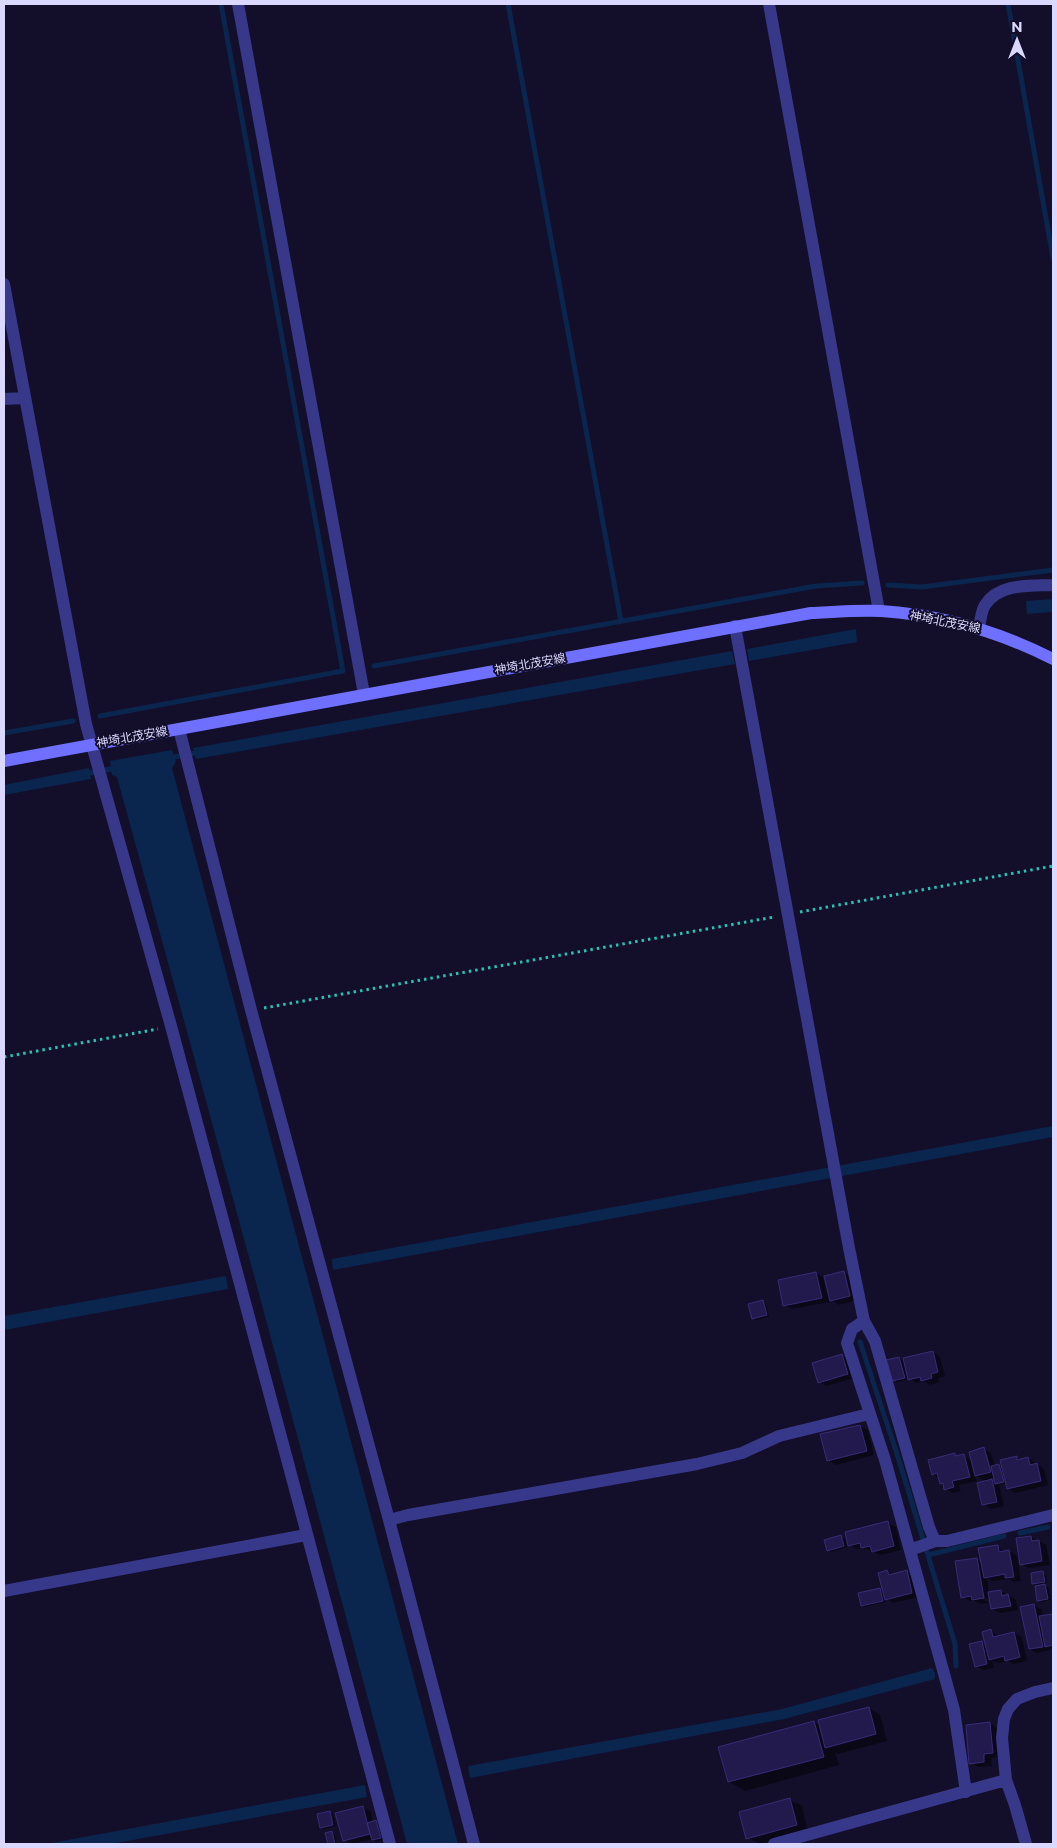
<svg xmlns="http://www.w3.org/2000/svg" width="1057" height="1848" font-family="Montserrat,'Noto Sans JP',sans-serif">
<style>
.water{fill:#0a254e}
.shadow{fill:#0007;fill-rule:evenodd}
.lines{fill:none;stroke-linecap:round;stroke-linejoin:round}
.stream{stroke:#0a254e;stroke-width:5}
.building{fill:#221a4c;stroke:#382b79}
.path{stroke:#2ac1b2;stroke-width:3;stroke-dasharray:2.5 4;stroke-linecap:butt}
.minor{stroke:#38388b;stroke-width:12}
.tertiary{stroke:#38388b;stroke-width:12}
.secondary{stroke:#6f70ff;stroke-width:12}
.labels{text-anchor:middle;stroke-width:4;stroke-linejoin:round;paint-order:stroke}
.street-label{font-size:12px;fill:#dbd8ff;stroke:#130f2a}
</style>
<rect width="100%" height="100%" fill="#130f2a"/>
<path class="water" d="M1053,599V612L1027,614L1026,601Z
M856,629L857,642L749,661L747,649Z
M732,651L735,664L196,759L193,748Z
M172,750L176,762L172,768L458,1844H407L255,1279L117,777L112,775L110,761Z
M89,768L91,779L4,795V785Z
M1053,1126V1137L333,1270L332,1259Z
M226,1276L228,1289L4,1330V1316Z
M932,1668L935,1673V1679L784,1719L470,1778L468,1766L782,1709Z
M365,1785L367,1797L111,1844H46Z"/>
<path class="shadow" d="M816,1273L823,1277L829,1302L792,1309L784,1305Z
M844,1273L852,1277L857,1300L839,1305L831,1300Z
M762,1302L766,1304L769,1317L756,1320L753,1318Z
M933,1352L940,1357L945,1376L938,1378L939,1382L930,1385L924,1381L917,1383L910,1379L897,1382L893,1380L899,1358L905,1362Z
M842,1355L850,1360L855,1378L826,1386L819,1382Z
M860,1426L868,1430L874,1455L836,1465L828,1460Z
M984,1449L991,1453L995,1467L999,1466L1003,1468L1016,1457L1022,1460L1028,1458L1044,1469L1048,1485L1016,1493L1008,1489L1007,1483L999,1485L1004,1506L991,1509L983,1504L987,1482L975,1475L977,1481L959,1485L961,1491L953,1493L945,1489V1486L941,1483L939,1478L933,1474L954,1454L959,1457L964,1456L972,1461ZM995,1477L996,1483L989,1479Z
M888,1523L896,1527L901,1550L881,1555L864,1548L857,1549L849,1545Z
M841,1537L845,1539L847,1547L831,1552L828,1550Z
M1031,1537L1046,1545L1050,1565L1029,1568L1021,1564Z
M997,1546L1005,1552L1009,1551L1017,1556L1021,1581L1014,1582L1009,1579L992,1581L987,1578L989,1593L1001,1591L1016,1600L1018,1610L1000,1613L992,1609L991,1601L979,1594L978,1596L989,1603L981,1604L975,1601H970L962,1597L976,1559L982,1562Z
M887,1571L893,1575L907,1572L914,1576L919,1597L893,1603L885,1598L886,1602L865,1607L862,1605L880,1589L884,1591Z
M1043,1573L1046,1575L1047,1583L1042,1584L1049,1588L1051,1600L1042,1602L1039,1600L1040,1587L1034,1583Z
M1034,1605L1042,1610L1043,1617L1053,1616V1650L1050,1648V1650L1037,1653L1030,1649L1021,1608Z
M991,1631L999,1637L1014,1633L1022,1637L1027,1661L1014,1664L1008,1661L997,1663L992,1661L994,1668L984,1670L976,1666L981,1642L986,1645Z
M869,1708L880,1715L887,1741L838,1754L835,1752L839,1765L745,1791L729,1782L814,1722L821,1726Z
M990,1723L997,1728L1000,1757L991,1758L992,1766L978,1767L971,1763Z
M790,1800L802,1806L808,1831L760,1844L748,1838Z
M362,1807L370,1811L373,1822H376L379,1824L384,1840L376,1842L373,1839L351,1844L344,1840Z
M330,1812L333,1814L336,1826L324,1829L321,1827Z
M332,1833L335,1835L337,1844H329L327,1834Z"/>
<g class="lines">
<path class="stream" d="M508,4L621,621
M1008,4L1053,258
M888,585L922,587L1053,570
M374,666L816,586L862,583
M100,716L343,671L221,4
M4,733L73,721
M169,758L200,752
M85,774L116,768
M860,1342L898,1457L955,1644L956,1666
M1020,1533L1048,1527
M928,1555L1004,1536"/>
</g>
<path class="building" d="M844,1271L850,1296L830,1301L824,1276Z
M816,1272L822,1298L783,1306L778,1280Z
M763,1300L767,1315L752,1319L748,1304Z
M933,1351L938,1372L931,1374L932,1378L921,1381L920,1377L908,1380L903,1358Z
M842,1354L848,1374L818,1383L812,1363Z
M899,1357L905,1378L892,1381L886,1360Z
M860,1425L867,1451L827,1461L820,1434Z
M984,1447L991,1472L975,1476L969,1452Z
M955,1453V1456L964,1454L970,1477L952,1481L954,1487L944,1490L943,1483L940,1484L937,1473L932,1475L928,1460Z
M1017,1456V1460L1028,1457L1030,1465L1037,1463L1041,1481L1007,1489L1000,1460Z
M999,1464L1004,1482L995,1484L991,1466Z
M992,1479L997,1502L982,1505L977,1483Z
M888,1521L894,1546L872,1552L870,1546L861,1548L860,1543L848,1546L845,1532Z
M841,1535L844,1546L827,1551L824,1540Z
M1031,1536L1032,1541L1039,1540L1042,1561L1020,1565L1016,1538Z
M998,1545L999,1552L1009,1550L1014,1577L1005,1578V1574L984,1578L978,1548Z
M977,1558L984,1598L972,1600L971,1596L961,1598L955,1561Z
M887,1570L889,1575L907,1570L912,1593L885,1600L878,1573Z
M1043,1571L1045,1582L1032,1584L1031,1573Z
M1045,1584L1048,1599L1037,1601L1035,1586Z
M880,1588L883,1601L861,1606L858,1593Z
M1001,1590L1002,1596L1008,1594L1011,1606L991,1609L988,1592Z
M1034,1604L1043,1647L1029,1649L1020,1607Z
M1053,1614V1645L1045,1647L1039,1616Z
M991,1629L993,1637L1014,1632L1020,1657L1005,1661L1004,1656L989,1660L982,1632Z
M982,1641L987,1664L975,1667L969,1644Z
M869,1707L876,1734L825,1748L818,1720Z
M814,1721L824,1757L728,1782L718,1747Z
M990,1722L993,1753L984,1754V1762L969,1764L966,1725Z
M790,1798L797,1825L746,1839L739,1812Z
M363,1806L370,1834L343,1841L335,1813Z
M330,1811L333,1825L320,1828L317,1814Z
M376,1820L381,1838L372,1840L367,1823Z
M332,1831L335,1844H328L325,1833Z"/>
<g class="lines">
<path class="path" d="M800,912L1053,866
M264,1008L774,917
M4,1057L158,1029"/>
<path class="minor" d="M769,4L879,611
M4,284L86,724L171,1026L390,1844
M4,399L24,398
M735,626L849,1248L864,1321L852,1329L847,1343L885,1460L954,1710L966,1792
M979,627C981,620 981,611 985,605C999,583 1030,586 1053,585
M179,729L251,1010L389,1520L474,1844
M864,1321L875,1341L929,1527L935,1541
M389,1520L408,1515L697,1464L742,1453L779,1436L869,1414
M910,1550L935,1541H947L1053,1515
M4,1591L306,1535
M774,1844L1006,1780
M1026,1844L1015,1805L1006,1780L1002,1738L1004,1719L1008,1709L1017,1699L1035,1692L1053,1688"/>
<path class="tertiary" d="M238,4L364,694"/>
<path class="secondary" d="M4,761L811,613C834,612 858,610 881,611C943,615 998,631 1053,659"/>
</g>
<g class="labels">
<g class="street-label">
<text transform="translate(945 622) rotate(11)" y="4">神埼北茂安線</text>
<text transform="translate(530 664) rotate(-10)" y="4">神埼北茂安線</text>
<text transform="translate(132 737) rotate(-10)" y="4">神埼北茂安線</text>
</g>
</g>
<rect width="1057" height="1848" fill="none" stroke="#dbd8ff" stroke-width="10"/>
<g transform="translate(1017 40)" stroke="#130f2a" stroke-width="4" paint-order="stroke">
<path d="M0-4L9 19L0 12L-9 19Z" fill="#dbd8ff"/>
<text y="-8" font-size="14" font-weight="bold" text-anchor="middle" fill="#dbd8ff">N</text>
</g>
</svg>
